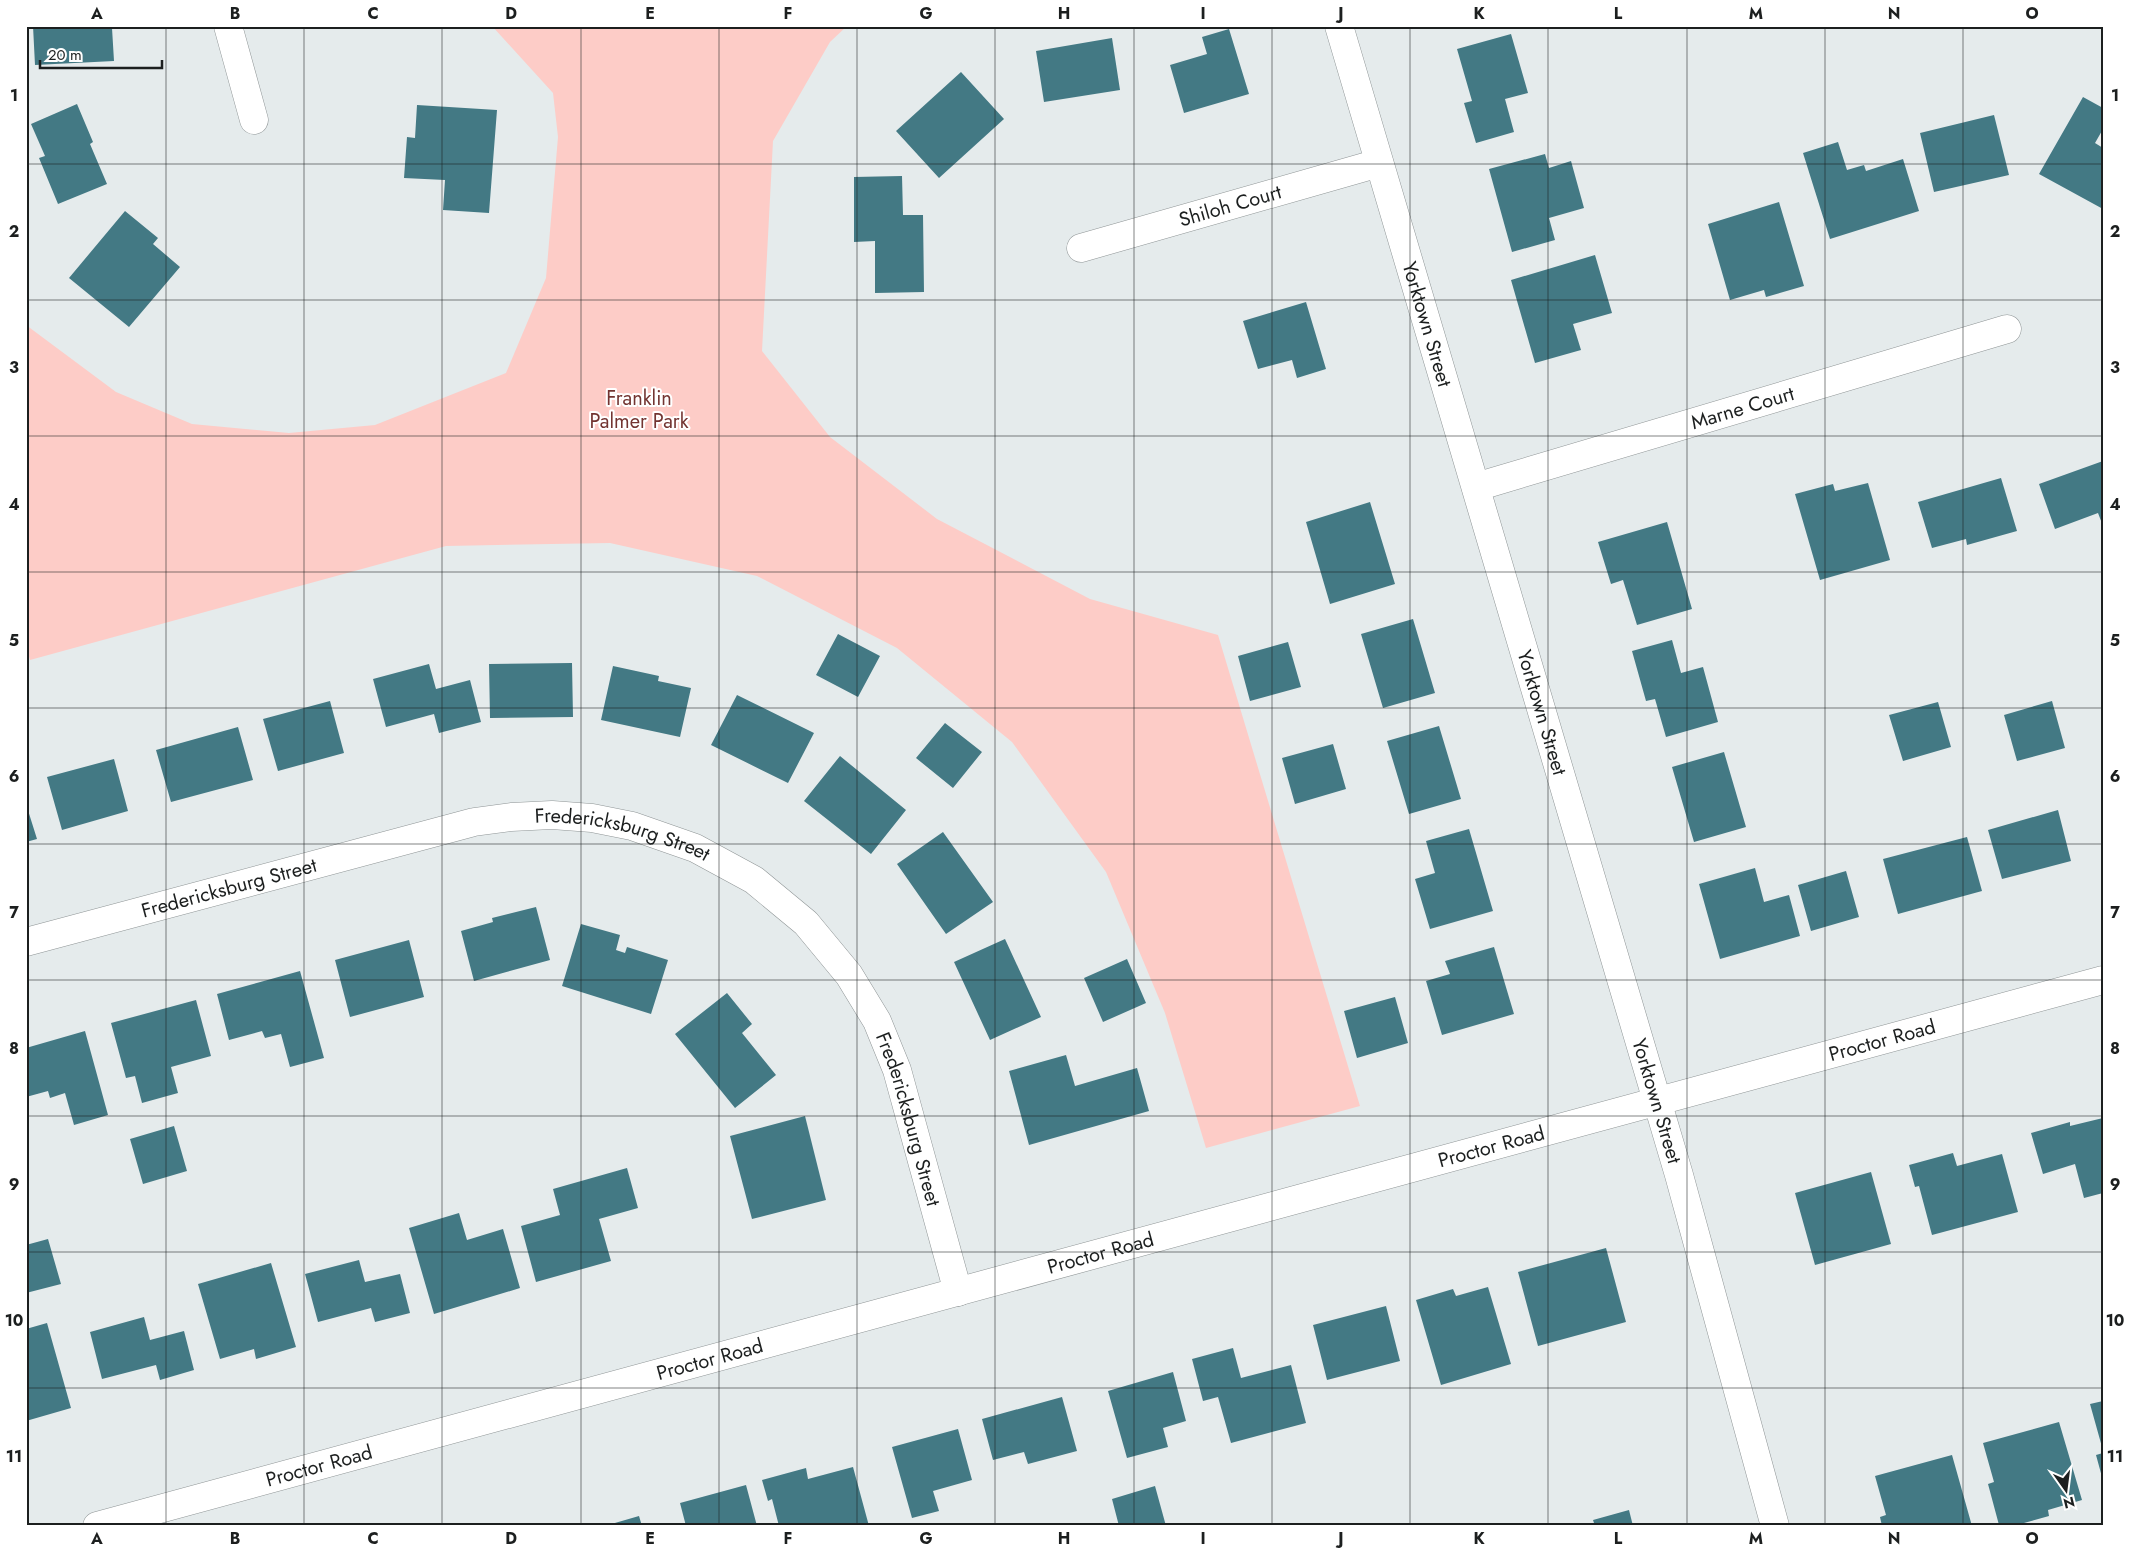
<svg xmlns="http://www.w3.org/2000/svg" width="2129" height="1552" font-family="Jost,sans-serif">
<style>
.green{fill:#fdccc7}
.building{fill:#437984}
.lines{fill:none;stroke-linecap:round;stroke-linejoin:round}
.street-casing{stroke:#8f9596;stroke-width:29}
.street{stroke:#fff;stroke-width:28}
.grid{fill:none;stroke:#1c1f1f;stroke-width:1;stroke-opacity:0.55}
.labels{text-anchor:middle;stroke-width:4;stroke-linejoin:round;paint-order:stroke}
.street-label{font-size:20px;fill:#1c1f1f;stroke:#fff}
.park-label{font-size:20px;fill:#733431;stroke:#fff}
.neatline{fill:none;stroke:#1c1f1f;stroke-width:2}
.grid-label{font-size:16px;text-anchor:middle;font-weight:bold;fill:#1c1f1f}
</style>
<rect width="100%" height="100%" fill="#e5ebec"/>
<path class="green" d="M492,26H847L830,42L773,141L762,351L830,437L937,519L1090,599L1218,635L1360,1106L1206,1148L1165,1013L1106,872L1012,742L897,648L757,576L610,543L446,546L30,660L26,646V325L116,392L192,424L289,433L375,425L506,373L546,278L558,137L553,93Z"/>
<path class="building" d="M33,26H116L112,28L114,61L35,65Z
M1229,29L1249,94L1184,113L1170,65L1207,54L1202,37Z
M1511,34L1528,93L1505,99L1514,132L1476,143L1464,103L1472,101L1457,49Z
M1112,38L1120,90L1044,102L1036,51Z
M961,72L1004,119L939,178L896,131Z
M2083,97L2103,108V129L2095,143L2103,148V209L2039,174Z
M77,104L93,142L90,144L107,184L58,204L39,158L45,156L31,124Z
M417,105L497,110L489,213L443,210L445,180L404,178L407,137L415,138Z
M1994,115L2009,175L1934,192L1920,133Z
M1838,142L1847,170L1864,165L1866,171L1903,159L1919,211L1830,239L1803,153Z
M1545,154L1549,168L1571,161L1584,208L1549,218L1555,240L1512,252L1489,169Z
M902,176L903,215H923L924,292L875,293V241L854,242V177Z
M1779,202L1804,286L1766,297L1764,290L1730,300L1708,224Z
M125,211L158,238L153,244L180,267L129,327L69,278Z
M1595,255L1612,313L1573,324L1581,350L1535,363L1511,280Z
M1306,302L1326,369L1297,378L1292,360L1258,369L1243,321Z
M2103,461V526L2098,513L2055,529L2039,484Z
M2001,478L2017,531L1967,545L1966,539L1932,548L1918,502Z
M1868,483L1890,560L1820,580L1795,494L1833,484L1835,491Z
M1370,502L1395,584L1330,604L1306,522Z
M1667,522L1692,609L1637,625L1623,580L1611,584L1598,542Z
M1413,619L1435,693L1383,708L1361,634Z
M838,634L880,656L858,697L816,675Z
M1672,640L1681,673L1703,667L1718,722L1666,737L1655,699L1646,701L1632,651Z
M1288,642L1301,687L1250,701L1238,656Z
M572,663L573,717L490,718L489,664Z
M429,664L436,689L470,680L481,722L439,733L434,714L386,727L373,679Z
M613,666L659,676L658,681L691,688L680,737L601,720Z
M737,695L814,733L788,783L711,745Z
M330,701L344,753L278,771L263,719Z
M2052,701L2065,748L2017,761L2004,715Z
M1938,702L1951,747L1903,761L1889,715Z
M945,723L982,752L953,788L916,758Z
M1439,726L1461,799L1409,814L1387,741Z
M238,727L253,780L171,802L156,750Z
M1333,744L1346,789L1295,804L1282,758Z
M1724,752L1746,827L1694,842L1672,767Z
M840,756L906,810L871,854L804,801Z
M114,759L128,811L62,830L47,777Z
M26,804L37,839L26,842Z
M2058,810L2071,861L2002,879L1988,830Z
M1469,829L1493,911L1430,929L1415,879L1435,873L1426,841Z
M943,832L993,902L946,934L897,864Z
M1967,837L1982,891L1898,914L1883,859Z
M1755,868L1764,902L1789,895L1800,936L1720,959L1699,884Z
M1846,871L1859,917L1811,931L1798,885Z
M536,907L550,960L474,981L461,931L493,922L492,918Z
M581,924L620,935L616,950L625,953L627,947L668,960L651,1014L562,986Z
M1005,939L1041,1017L990,1040L954,962Z
M409,940L424,997L350,1017L335,960Z
M1494,947L1514,1014L1442,1035L1426,981L1450,974L1445,961Z
M1127,959L1146,1003L1103,1022L1084,978Z
M300,971L324,1058L290,1067L281,1034L265,1038L262,1031L229,1040L217,994Z
M727,993L752,1024L742,1033L776,1075L735,1108L675,1034Z
M1395,997L1408,1043L1357,1058L1344,1011Z
M196,1000L211,1056L171,1067L178,1093L142,1103L135,1076L126,1078L111,1023Z
M85,1031L108,1115L74,1125L65,1093L50,1098L48,1091L26,1097V1048Z
M1066,1055L1075,1086L1137,1068L1149,1111L1029,1145L1009,1071Z
M805,1116L826,1200L752,1219L730,1136Z
M2103,1118V1193L2084,1198L2075,1164L2043,1174L2031,1133L2070,1122V1126Z
M174,1126L187,1171L143,1184L130,1139Z
M1953,1153L1957,1166L2002,1154L2018,1212L1932,1235L1919,1186L1915,1187L1909,1165Z
M627,1168L638,1208L599,1219L611,1261L536,1282L521,1226L560,1215L553,1189Z
M1871,1172L1891,1244L1815,1265L1795,1193Z
M459,1213L467,1240L503,1229L520,1288L434,1314L409,1228Z
M48,1239L61,1284L26,1293V1245Z
M1606,1248L1626,1322L1538,1346L1518,1272Z
M359,1260L365,1282L400,1274L410,1313L375,1322L371,1308L318,1322L305,1274Z
M271,1263L296,1347L256,1359L254,1349L220,1359L198,1284Z
M1488,1287L1511,1364L1441,1385L1416,1300L1453,1289L1456,1296Z
M1386,1306L1400,1361L1327,1380L1313,1325Z
M144,1317L150,1340L184,1331L194,1370L160,1380L156,1365L102,1379L90,1332Z
M47,1323L71,1408L26,1421V1329Z
M1233,1348L1241,1378L1291,1365L1306,1423L1231,1443L1218,1397L1203,1401L1192,1359Z
M1173,1372L1186,1421L1163,1428L1168,1447L1127,1458L1108,1391Z
M1062,1397L1077,1451L1028,1464L1024,1452L993,1460L982,1419Z
M2103,1401V1447H2102L2090,1404Z
M2059,1422L2082,1500L2048,1510L2049,1516L2013,1526H2005L2004,1524L1999,1525L1988,1484L1994,1482L1983,1443Z
M958,1429L972,1480L933,1491L939,1511L912,1518L892,1447Z
M2103,1453V1477H2102L2096,1455Z
M1952,1455L1972,1526H1882L1880,1517L1886,1515L1875,1476Z
M853,1467L869,1526H779L772,1499L768,1501L762,1480L806,1468L808,1479Z
M746,1485L757,1526H686L680,1503Z
M1155,1486L1166,1526H1119L1112,1499Z
M1629,1510L1633,1526H1595L1593,1520Z
M639,1516L642,1526H608V1525Z"/>
<g class="lines">
<defs>
<g id="street">
<path d="M228,26L254,120"/>
<path id="s1" d="M1339,26L1679,1175L1775,1526"/>
<path id="s2" d="M1081,248L1379,163"/>
<path id="s3" d="M1476,487L2007,329"/>
<path id="s4" d="M26,942L474,822L511,817L552,815L592,818L632,826L695,848L754,880L806,923L849,975L877,1021L897,1070L958,1292"/>
<path id="s5" d="M97,1526L2103,980"/>
</g>
</defs>
<use href="#street" class="street-casing"/>
<use href="#street" class="street"/>
</g>
<path class="grid" d="M166,26V1526M304,26V1526M442,26V1526M581,26V1526M719,26V1526M857,26V1526M995,26V1526M1134,26V1526M1272,26V1526M1410,26V1526M1548,26V1526M1687,26V1526M1825,26V1526M1963,26V1526M26,164H2103M26,300H2103M26,436H2103M26,572H2103M26,708H2103M26,844H2103M26,980H2103M26,1116H2103M26,1252H2103M26,1388H2103"/>
<g class="labels">
<g class="street-label">
<text dy="7" stroke="none"><textPath href="#s2" startOffset="155">Shiloh Court</textPath></text>
<text dy="7" stroke="none"><textPath href="#s1" startOffset="311">Yorktown Street</textPath></text>
<text dy="7" stroke="none"><textPath href="#s3" startOffset="278">Marne Court</textPath></text>
<text dy="7" stroke="none"><textPath href="#s1" startOffset="716">Yorktown Street</textPath></text>
<text dy="7" stroke="none"><textPath href="#s4" startOffset="615">Fredericksburg Street</textPath></text>
<text dy="7" stroke="none"><textPath href="#s4" startOffset="210">Fredericksburg Street</textPath></text>
<text dy="7" stroke="none"><textPath href="#s5" startOffset="1850">Proctor Road</textPath></text>
<text dy="7" stroke="none"><textPath href="#s1" startOffset="1121">Yorktown Street</textPath></text>
<text dy="7" stroke="none"><textPath href="#s4" startOffset="1049">Fredericksburg Street</textPath></text>
<text dy="7" stroke="none"><textPath href="#s5" startOffset="1445">Proctor Road</textPath></text>
<text dy="7" stroke="none"><textPath href="#s5" startOffset="1040">Proctor Road</textPath></text>
<text dy="7" stroke="none"><textPath href="#s5" startOffset="635">Proctor Road</textPath></text>
<text dy="7" stroke="none"><textPath href="#s5" startOffset="230">Proctor Road</textPath></text>
</g>
<g class="park-label">
<text x="639" y="405">Franklin<tspan x="639" dy="23">Palmer Park</tspan></text>
</g>
</g>
<rect width="2129" height="1552" fill="none" stroke="#ffffff" stroke-width="55"/>
<g transform="translate(2066 1490) rotate(166)" stroke="#ffffff" stroke-width="4" paint-order="stroke">
<path d="M0-4L9 19L0 12L-9 19Z" fill="#1c1f1f"/>
<text y="-8" font-size="14" font-weight="bold" text-anchor="middle" fill="#1c1f1f">N</text>
</g>
<path d="M40 60v8h122v-8" fill="none" stroke="#1c1f1f" stroke-width="2.5"/>
<text x="48" y="60" font-size="15" fill="#1c1f1f" stroke="#ffffff" stroke-width="4" paint-order="stroke">20 m</text>
<rect x="28" y="28" width="2074" height="1496" class="neatline"/>
<g class="grid-label">
<text x="97" y="19">A</text>
<text x="235" y="19">B</text>
<text x="373" y="19">C</text>
<text x="511" y="19">D</text>
<text x="650" y="19">E</text>
<text x="788" y="19">F</text>
<text x="926" y="19">G</text>
<text x="1064" y="19">H</text>
<text x="1203" y="19">I</text>
<text x="1341" y="19">J</text>
<text x="1479" y="19">K</text>
<text x="1618" y="19">L</text>
<text x="1756" y="19">M</text>
<text x="1894" y="19">N</text>
<text x="2032" y="19">O</text>
<text x="14" y="101">1</text>
<text x="2115" y="101">1</text>
<text x="14" y="237">2</text>
<text x="2115" y="237">2</text>
<text x="14" y="373">3</text>
<text x="2115" y="373">3</text>
<text x="14" y="510">4</text>
<text x="2115" y="510">4</text>
<text x="14" y="646">5</text>
<text x="2115" y="646">5</text>
<text x="14" y="782">6</text>
<text x="2115" y="782">6</text>
<text x="14" y="918">7</text>
<text x="2115" y="918">7</text>
<text x="14" y="1054">8</text>
<text x="2115" y="1054">8</text>
<text x="14" y="1190">9</text>
<text x="2115" y="1190">9</text>
<text x="14" y="1326">10</text>
<text x="2115" y="1326">10</text>
<text x="14" y="1462">11</text>
<text x="2115" y="1462">11</text>
<text x="97" y="1544">A</text>
<text x="235" y="1544">B</text>
<text x="373" y="1544">C</text>
<text x="511" y="1544">D</text>
<text x="650" y="1544">E</text>
<text x="788" y="1544">F</text>
<text x="926" y="1544">G</text>
<text x="1064" y="1544">H</text>
<text x="1203" y="1544">I</text>
<text x="1341" y="1544">J</text>
<text x="1479" y="1544">K</text>
<text x="1618" y="1544">L</text>
<text x="1756" y="1544">M</text>
<text x="1894" y="1544">N</text>
<text x="2032" y="1544">O</text>
</g>
</svg>
